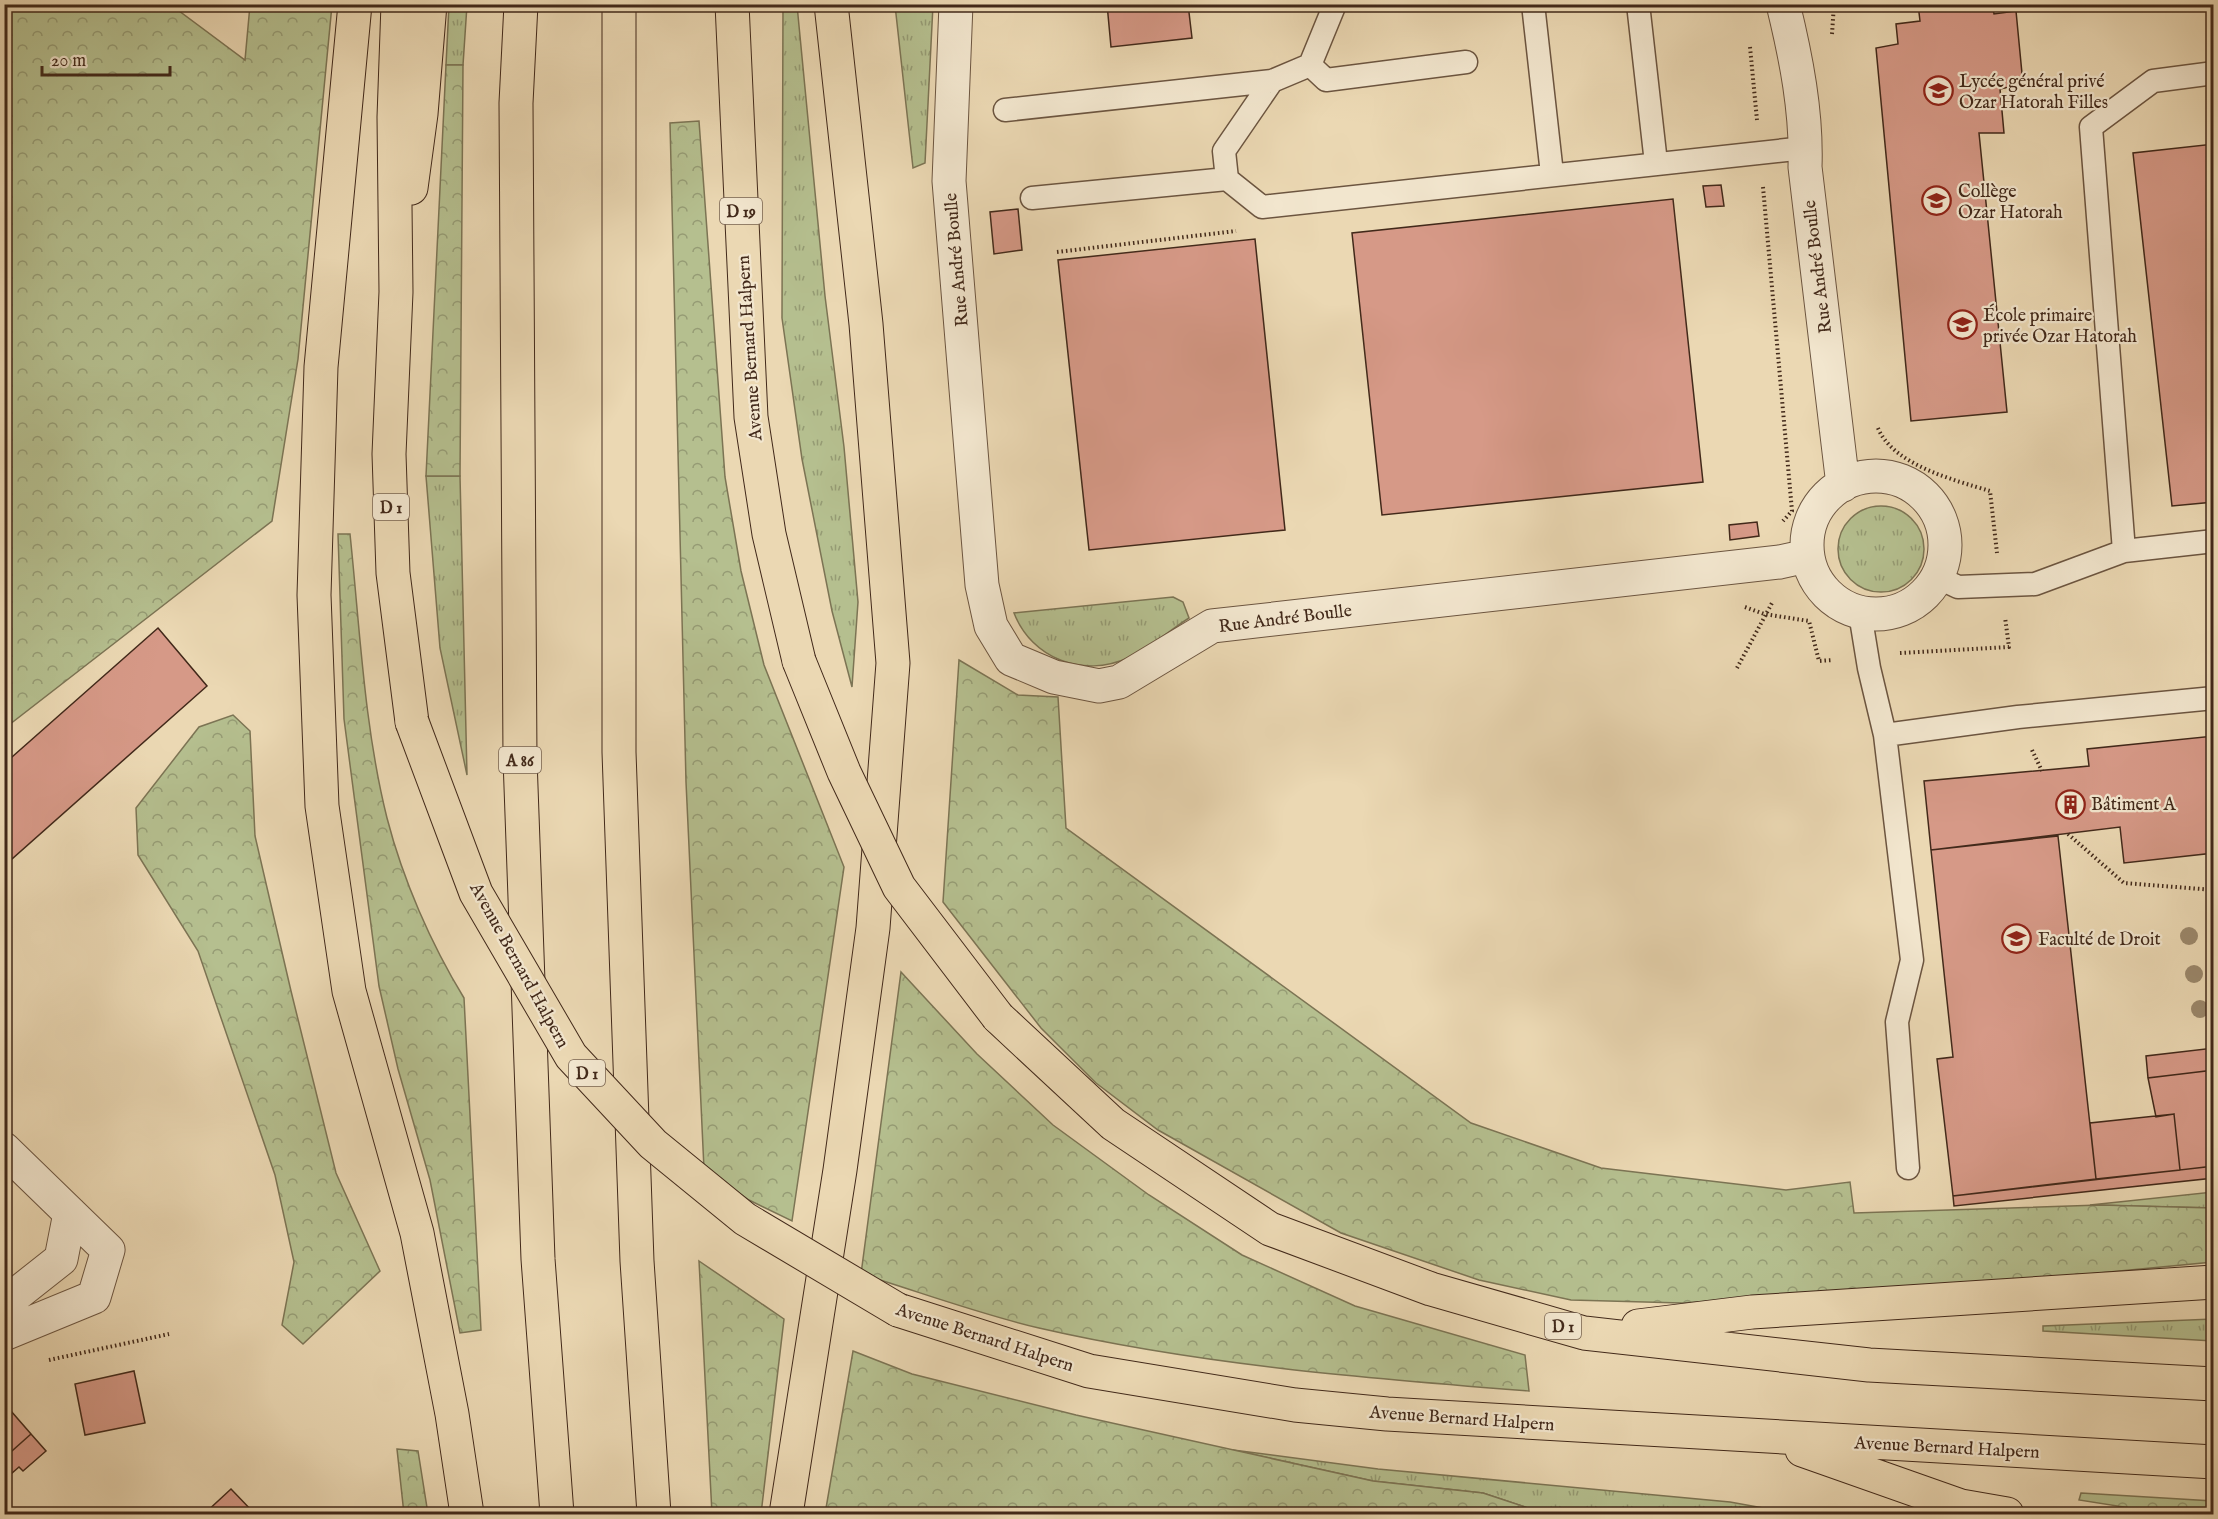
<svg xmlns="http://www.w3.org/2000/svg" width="2218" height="1519" font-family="'IM FELL English',serif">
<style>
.grass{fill:url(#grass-tufts);stroke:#7c7454;stroke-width:1.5}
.forest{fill:url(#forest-crowns);stroke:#7c7454;stroke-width:1.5}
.building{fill:#d69987;stroke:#42291a;stroke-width:1.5}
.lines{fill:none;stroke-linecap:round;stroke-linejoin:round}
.lane-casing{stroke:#6c5540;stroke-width:25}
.street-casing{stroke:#6c5540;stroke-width:35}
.highway-casing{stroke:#42291a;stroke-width:35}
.path{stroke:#42291a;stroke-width:4;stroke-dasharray:1.5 3;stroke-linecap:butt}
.lane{stroke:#f2e6ce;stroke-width:22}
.street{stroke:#f2e6ce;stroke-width:33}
.highway{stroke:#ebd8b3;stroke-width:33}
.highway-bridge-casing{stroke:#42291a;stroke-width:35;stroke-linecap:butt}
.highway-bridge{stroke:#ebd8b3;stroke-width:33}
.tree{fill:#9b886c}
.labels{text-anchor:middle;stroke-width:4.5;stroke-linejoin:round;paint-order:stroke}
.shield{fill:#f2e6ce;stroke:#776250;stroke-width:1.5}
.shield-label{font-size:16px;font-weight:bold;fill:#42291a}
.poi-label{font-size:18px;fill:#42291a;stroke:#f2e6ce;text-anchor:start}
.street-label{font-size:18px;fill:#42291a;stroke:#f2e6ce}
</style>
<defs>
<pattern id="grass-tufts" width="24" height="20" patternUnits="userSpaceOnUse" patternTransform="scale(1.5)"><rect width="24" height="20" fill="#b5bf8f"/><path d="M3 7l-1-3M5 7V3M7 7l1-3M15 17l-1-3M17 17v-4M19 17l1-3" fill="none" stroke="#959b74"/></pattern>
<pattern id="forest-crowns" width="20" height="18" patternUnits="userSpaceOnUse" patternTransform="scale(1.5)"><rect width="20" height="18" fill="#b5bf8f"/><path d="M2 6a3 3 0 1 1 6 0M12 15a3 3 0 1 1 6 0" fill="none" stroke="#959b74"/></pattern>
</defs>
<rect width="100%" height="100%" fill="#ebd8b3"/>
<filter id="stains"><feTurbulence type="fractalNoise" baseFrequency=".00333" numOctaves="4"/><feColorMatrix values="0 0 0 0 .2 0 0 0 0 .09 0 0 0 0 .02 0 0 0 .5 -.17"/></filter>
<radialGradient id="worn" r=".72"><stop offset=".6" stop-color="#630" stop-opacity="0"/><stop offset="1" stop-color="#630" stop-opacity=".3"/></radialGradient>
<path class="grass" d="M449,5H467L463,65H446Z
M783,5H797L825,296L844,447L858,602L852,687L832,611L802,459L782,318Z
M895,5H933L925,163L913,168Z
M426,476H460L467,775L440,648Z
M1838 549a43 43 0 1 1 86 0a43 43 0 1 1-86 0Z
M1173,597L1183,602L1189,618C1170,630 1149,649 1128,658C1083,678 1032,659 1014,613Z
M2213,1192V1208L2090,1205Z
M2213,1319V1341L2043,1331V1326Z
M1233,1450L1378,1469L1730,1502L1796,1514H1546L1483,1493L1373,1481Z"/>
<path class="forest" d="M5,4L171,5L245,60L250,5H332L298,359L272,521L5,728Z
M446,65H463L460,476H426Z
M699,121L725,477L741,571L764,665L844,867L792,1221L749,1200L704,1169L686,782L670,123Z
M338,534H350C360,629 364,726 387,818C403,880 431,944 464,998L481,1330L460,1333L430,1180L398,1069L379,986L344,719Z
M959,660L1018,695L1058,697L1066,828L1471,1123L1601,1168L1786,1190L1850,1182L1854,1213L2100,1205L2213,1208V1262L2005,1282L1682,1303L1571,1300L1479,1280L1341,1233L1158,1130L1096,1083L1041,1028L943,902Z
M233,715L250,731L255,836L291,991L336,1173L380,1271L303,1344L282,1325L294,1262L275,1175L198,951L138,855L136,808L199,727Z
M901,972L977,1054L1053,1125L1149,1195L1242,1255L1355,1306L1525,1355L1529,1391C1365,1378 1200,1365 1039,1328C979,1314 920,1292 861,1274Z
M699,1261L784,1319L761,1514H712Z
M853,1351L912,1374L1076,1415L1373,1481L1483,1493L1546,1514H825Z
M397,1449L418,1451L428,1514H404Z
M2081,1493L2213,1501V1514H2168L2079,1500Z"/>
<path class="building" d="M1107,4H1188L1192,38L1111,47Z
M1918,4H1992L1994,14L2016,11L2023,84L2000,89L2004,133H1979L2007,412L1911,421L1876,48L1898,44L1896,24L1920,21Z
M2214,144V502L2172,506L2133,153Z
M1721,185L1724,206L1706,207L1703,186Z
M1673,199L1703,482L1382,515L1352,233Z
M1018,209L1022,250L994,254L990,212Z
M1255,239L1285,530L1089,550L1058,260Z
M1757,522L1759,536L1730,540L1729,525Z
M158,628L207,686L4,866V764Z
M2214,736V853L2124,863L2120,827L1931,850L1924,781L2089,766L2087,749Z
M2058,836L2096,1179L1953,1196L1937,1059L1953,1057L1931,850Z
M2214,1048V1070L2148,1078L2146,1056Z
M2214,1070V1166L2180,1170L2174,1114L2156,1117L2148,1078Z
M2174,1114L2180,1170L2096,1179L2090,1123Z
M2214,1166V1178L1954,1206L1953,1196Z
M134,1371L145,1423L85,1435L75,1384Z
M4,1403L31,1434L4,1458Z
M31,1434L46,1451L23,1471L19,1467L4,1480V1458Z
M231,1489L255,1514H204Z"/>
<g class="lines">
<defs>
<path id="lane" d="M1533,4L1552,174
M1638,4L1656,163
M1310,65L1326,80L1466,62
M2214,73L2153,81L2091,127L2124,551L2214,541
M1005,110L1272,81
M1227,179L1224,151L1272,81L1310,65L1335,4
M1032,198L1227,179L1262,207L1805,148
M1937,577L1958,587L2035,584L2124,551
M1860,613L1869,668L1885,735L1912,960L1897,1022L1908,1168
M1885,735L2018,717L2214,698"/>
<path id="street" d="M956,4L949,181L982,585L991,626L1011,659L1054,677L1099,686L1119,682L1212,626L1780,562L1807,556
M1783,4C1796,57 1807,113 1805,167L1843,485
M1807 545a69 69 0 1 1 138 0a69 69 0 1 1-138 0Z
M4,1149L108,1250L94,1297L4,1334
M4,1304L61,1259L70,1213"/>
<path id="highway" d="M355,4L321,367L314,595L322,806L349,991L417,1233L452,1414L467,1514
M398,4L394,117L396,292L389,454L393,573L412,722
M521,4L516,103L520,759L538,1259L557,1514
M619,4V752L637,1261L654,1514
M732,4L751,417L769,534L799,661
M411,188L421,114L430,4
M998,1017L1113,1124L1270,1229L1431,1289L1584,1333L1869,1365L2214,1384
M898,1310L1089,1371L1295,1405L1387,1414L2214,1462
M1638,1326L1752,1312L2214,1282
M1802,1450L1961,1506L2007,1514
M786,1514L840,1170L873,928L893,663L866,324L831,4"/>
</defs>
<use href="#lane" class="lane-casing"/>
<use href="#street" class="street-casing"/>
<use href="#highway" class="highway-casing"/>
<path class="path" d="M1832,34L1834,4
M1750,47L1757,120
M1763,187L1792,511L1783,521
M1057,252L1236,231
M1878,428C1893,465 1954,480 1990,491L1997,553
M1745,607L1764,614L1809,621L1819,661L1833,660
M1900,653L2009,647L2005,617
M1737,668L1772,603
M2032,750L2042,771
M2068,834L2124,883L2214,890
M49,1360L169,1334"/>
<use href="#lane" class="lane"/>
<use href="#street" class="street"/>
<use href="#highway" class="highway"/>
<defs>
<path id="highway-bridge" d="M799,661L844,772L899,887L998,1017
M412,722L476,893L571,1056L653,1144L745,1219L898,1310"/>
</defs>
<use href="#highway-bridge" class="highway-bridge-casing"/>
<use href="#highway-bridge" class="highway-bridge"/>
</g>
<g class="tree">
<circle cx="2189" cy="936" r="9"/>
<circle cx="2194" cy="974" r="9"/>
<circle cx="2200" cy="1009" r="9"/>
</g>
<defs>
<symbol id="school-ring" viewBox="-11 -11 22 22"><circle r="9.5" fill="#f2e6ce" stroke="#8f2418" stroke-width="1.5"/><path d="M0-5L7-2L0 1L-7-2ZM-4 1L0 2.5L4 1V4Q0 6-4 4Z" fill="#8f2418"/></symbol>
<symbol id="building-ring" viewBox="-11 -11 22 22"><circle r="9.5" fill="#f2e6ce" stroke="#8f2418" stroke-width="1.5"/><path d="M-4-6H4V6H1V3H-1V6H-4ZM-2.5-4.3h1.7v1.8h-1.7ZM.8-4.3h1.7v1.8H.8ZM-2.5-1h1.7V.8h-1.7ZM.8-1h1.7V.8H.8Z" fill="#8f2418"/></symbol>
<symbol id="university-ring" viewBox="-11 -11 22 22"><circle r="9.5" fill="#f2e6ce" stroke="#8f2418" stroke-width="1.5"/><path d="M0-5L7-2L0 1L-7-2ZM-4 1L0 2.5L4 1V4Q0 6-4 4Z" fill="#8f2418"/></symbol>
</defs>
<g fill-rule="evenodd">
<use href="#school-ring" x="1922" y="74" width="33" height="33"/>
<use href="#school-ring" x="1920" y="184" width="33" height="33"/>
<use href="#school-ring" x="1946" y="308" width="33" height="33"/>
<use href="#building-ring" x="2054" y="788" width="33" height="33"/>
<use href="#university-ring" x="2000" y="922" width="33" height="33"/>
</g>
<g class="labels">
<g class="shield">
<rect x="720" y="198" width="42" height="26" rx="4.5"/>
<rect x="373" y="494" width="36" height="26" rx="4.5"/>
<rect x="499" y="747" width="42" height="26" rx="4.5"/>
<rect x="569" y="1060" width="36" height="26" rx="4.5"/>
<rect x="1545" y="1313" width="36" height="26" rx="4.5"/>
</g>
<g class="shield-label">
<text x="741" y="217">D 19</text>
<text x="391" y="513">D 1</text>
<text x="520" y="766">A 86</text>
<text x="587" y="1079">D 1</text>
<text x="1563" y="1332">D 1</text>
</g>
<g class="poi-label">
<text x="1959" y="87">Lycée général privé<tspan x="1959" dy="21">Ozar Hatorah Filles</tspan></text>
<text x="1958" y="197">Collège<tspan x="1958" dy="21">Ozar Hatorah</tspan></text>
<text x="1983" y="321">École primaire<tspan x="1983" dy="21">privée Ozar Hatorah</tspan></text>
<text x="2091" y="810">Bâtiment A</text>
<text x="2038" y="945">Faculté de Droit</text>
</g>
<g class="street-label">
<text transform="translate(956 260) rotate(-95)" y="6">Rue André Boulle</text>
<text transform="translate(1817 267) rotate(-97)" y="6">Rue André Boulle</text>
<text transform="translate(749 348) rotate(-94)" y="6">Avenue Bernard Halpern</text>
<text transform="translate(1285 618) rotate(-7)" y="6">Rue André Boulle</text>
<text transform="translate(520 965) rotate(61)" y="6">Avenue Bernard Halpern</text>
<text transform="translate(985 1337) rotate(18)" y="6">Avenue Bernard Halpern</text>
<text transform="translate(1462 1418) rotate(4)" y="6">Avenue Bernard Halpern</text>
<text transform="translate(1947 1447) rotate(3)" y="6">Avenue Bernard Halpern</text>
</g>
</g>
<rect width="2218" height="1519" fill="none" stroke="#ebd8b3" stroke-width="24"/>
<rect x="6" y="6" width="2206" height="1507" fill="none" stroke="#42291a" stroke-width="3"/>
<rect x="12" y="12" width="2194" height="1495" fill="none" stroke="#42291a" stroke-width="1.5"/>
<path d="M42 66v9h128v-9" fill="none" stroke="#42291a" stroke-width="3"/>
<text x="51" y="66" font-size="18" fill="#42291a" stroke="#f2e6ce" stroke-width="4.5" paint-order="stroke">20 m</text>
<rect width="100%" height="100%" filter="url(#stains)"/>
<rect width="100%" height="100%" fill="url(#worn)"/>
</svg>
